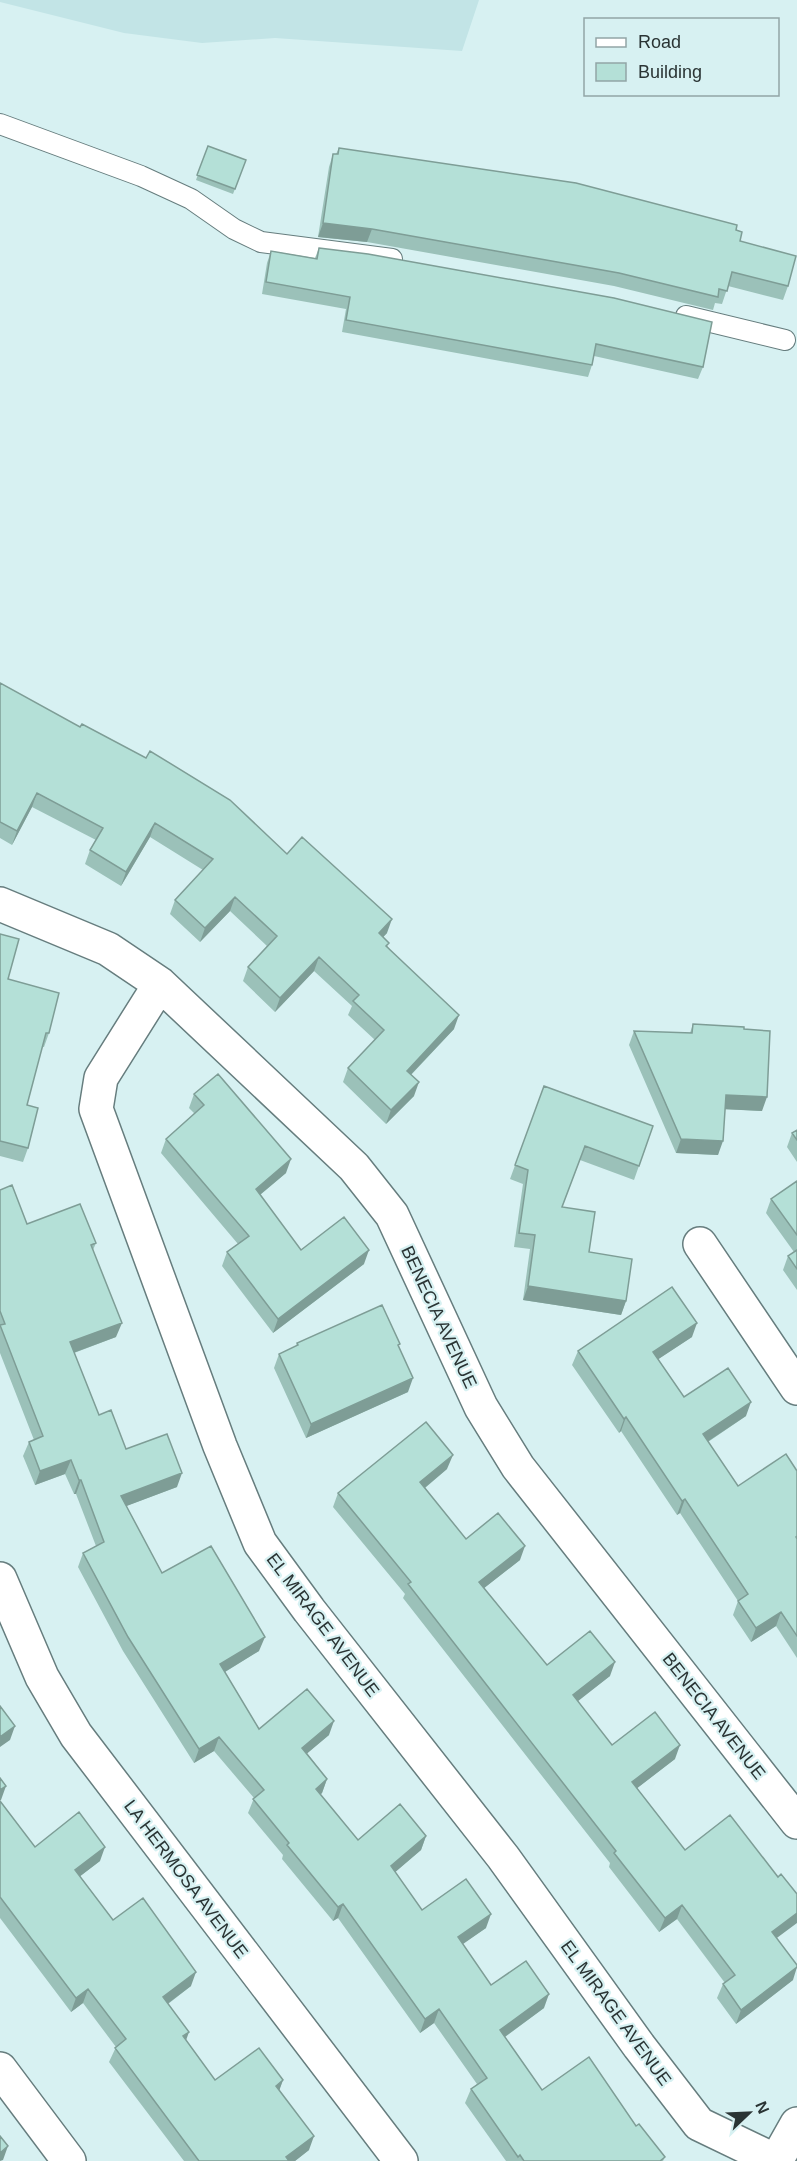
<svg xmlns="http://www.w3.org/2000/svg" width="797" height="2161" font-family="Helvetica,sans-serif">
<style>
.built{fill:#c2e4e6}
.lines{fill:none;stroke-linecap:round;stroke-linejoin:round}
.service-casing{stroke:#667d7e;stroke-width:22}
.minor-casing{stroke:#667d7e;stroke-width:36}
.service{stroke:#fff;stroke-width:20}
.minor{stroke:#fff;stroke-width:33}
.wall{fill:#9bc1b9}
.shaded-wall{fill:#7e9d96}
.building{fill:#b4e0d7;stroke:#7e9d96;stroke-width:1.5}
.labels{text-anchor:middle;stroke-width:4.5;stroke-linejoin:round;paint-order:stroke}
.street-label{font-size:18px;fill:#2a3434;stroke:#d7f1f2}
</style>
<rect width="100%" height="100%" fill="#d7f1f2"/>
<path class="built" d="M0,0H479L462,51L275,38L202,43L124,33L0,2Z"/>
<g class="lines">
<defs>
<path id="service" d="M0,124L141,176L191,199L234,229L261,242L392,259
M686,316L785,340"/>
<path id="minor" d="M0,904L108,949L160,984L354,1167L392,1215L481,1407L518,1467L797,1822
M160,984L101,1078L96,1109L220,1446L260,1543L309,1610L503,1857L639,2046L699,2124L776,2161
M700,1244L797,1388
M0,1579L42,1677L76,1735L401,2161
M0,2069L69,2161
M776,2161L797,2124"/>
</defs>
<use href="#service" class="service-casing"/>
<use href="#minor" class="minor-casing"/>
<use href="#service" class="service"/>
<use href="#minor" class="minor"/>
</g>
<path class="wall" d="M208,146L246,160L233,194L196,180Z
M339,148L736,230L740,241L788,286L783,300L728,286L722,304L715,303L713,310L614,286L367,242L318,237L329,167L333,154H336Z
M319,248L703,367L698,379L594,356L592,365L588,377L342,332L346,309L262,294L267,263L271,251L315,258Z
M0,683L287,854L387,933L383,937L388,947L454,1029L411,1075L414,1096L386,1124L343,1082L348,1068L375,1040L348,1015L352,1006L314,971L275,1012L243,981L248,967L267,946L230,911L200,942L170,914L175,900L203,870L150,837L121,886L85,864L90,850L96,840L32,807L12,845L0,838Z
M0,934L8,979L49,1033L44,1047H42L27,1105L28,1148L23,1162L0,1156Z
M693,1024L744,1029L762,1111L725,1109L718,1155L676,1153L629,1045L634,1031L690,1033Z
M544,1086L653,1126L634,1180L580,1160L562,1207L589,1252L626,1301L621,1315L523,1300L530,1249L514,1247L523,1184L510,1179Z
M194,1094L286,1173L260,1195L301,1250L364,1264L273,1333L222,1266L227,1252L238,1244L161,1153L166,1139L195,1114L189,1108Z
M797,1130V1162L787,1147L792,1133Z
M797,1181V1290L783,1270L788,1256L794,1252L766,1213L771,1199Z
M0,1190L27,1224L96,1243L93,1250L116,1337L74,1353L99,1415L126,1449L177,1487L126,1506L162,1573L259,1651L225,1672L259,1729L329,1735L307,1753L327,1779L322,1793L320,1795L358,1840L426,1836L421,1850L395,1872L422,1910L486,1928L462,1944L491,1985L544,2008L505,2037L542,2090L636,2126L665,2157L663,2161H506L465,2103L471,2089L477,2084L434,2023L420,2033L338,1918L333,1921L282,1859L283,1855L248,1813L254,1798L214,1751L194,1763L123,1651L78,1567L83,1553L96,1546L76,1494H74L65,1474L35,1485L23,1456L29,1442L34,1440L0,1353Z
M692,1337L658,1359L684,1397L746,1416L708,1442L738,1486L797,1471V1658L776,1626L751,1642L733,1615L738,1601L680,1513L677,1515L621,1431L619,1433L572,1365L578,1351Z
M297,1343L399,1347L408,1392L306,1438L274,1368L279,1354L296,1346Z
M447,1469L425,1488L466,1539L520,1560L484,1588L547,1665L610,1676L577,1701L612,1745L675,1759L637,1788L685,1850L776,1938L793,1980L736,2024L717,1998L723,1984L725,1983L677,1919L659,1932L609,1867L610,1863L403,1598L405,1594L333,1507L338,1493Z
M0,1801L35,1847L100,1861L80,1876L113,1920L191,1986L168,2004L186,2040L215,2080H283L279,2090L309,2150L295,2161H184L109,2062L116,2047L83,2003L71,2012L0,1918Z"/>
<path class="shaded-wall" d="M323,223L372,229L367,242L318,237Z
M37,793L32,807L12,845L17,831Z
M155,823L150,837L121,886L126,872Z
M235,897L230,911L200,942L205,928Z
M392,919L387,933L374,947L379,933Z
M319,957L314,971L275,1012L280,998Z
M459,1015L454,1029L401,1085L407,1071Z
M419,1082L414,1096L386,1124L391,1110Z
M726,1095L767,1097L762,1111L720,1109Z
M681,1139L723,1141L718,1155L676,1153Z
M291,1159L286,1173L250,1203L256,1189Z
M369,1250L364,1264L273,1333L278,1319Z
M528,1286L626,1301L621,1315L523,1300Z
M122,1323L116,1337L65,1356L70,1342Z
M697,1323L692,1337L648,1366L653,1352Z
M413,1378L408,1392L306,1438L311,1424Z
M751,1402L746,1416L698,1448L703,1434Z
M626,1417L621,1431L619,1433L624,1419Z
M453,1455L447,1469L415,1496L420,1482Z
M71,1460L65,1474L35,1485L40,1471Z
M182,1473L177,1487L116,1510L121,1496Z
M79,1480H81L76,1494H74Z
M685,1499L680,1513L677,1515L682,1501Z
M525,1546L520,1560L474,1596L479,1582Z
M781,1612L776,1626L751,1642L756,1628Z
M265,1637L259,1651L215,1678L220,1664Z
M615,1662L610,1676L568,1709L573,1695Z
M334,1721L329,1735L297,1762L302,1748Z
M15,1726L10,1740L0,1747V1737Z
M219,1737L214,1751L194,1763L199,1749Z
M680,1745L675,1759L627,1796L632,1782Z
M327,1779L322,1793L310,1803L316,1789Z
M6,1786L1,1800H0V1790Z
M426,1836L421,1850L386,1880L391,1866Z
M105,1847L100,1861L70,1884L75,1870Z
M343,1904L338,1918L333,1921L338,1907Z
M682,1905L677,1919L659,1932L665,1918Z
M797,1913V1923L766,1946L772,1932Z
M491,1914L486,1928L453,1951L458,1937Z
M797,1967L793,1980L736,2024L741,2010Z
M196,1972L191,1986L158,2011L163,1997Z
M88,1989L83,2003L71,2012L76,1998Z
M549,1994L544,2008L495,2044L500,2030Z
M439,2009L434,2023L420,2033L425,2019Z
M189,2032L184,2046L183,2036Z
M283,2080L278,2094L276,2086Z
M314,2136L309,2150L295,2161H285L286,2157Z
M8,2146L3,2160L0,2161V2153Z"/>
<path class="building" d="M208,146L246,160L235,189L197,175Z
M339,148L576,183L737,225L736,230L742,232L740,241L796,256L788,286L732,272L727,291L719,289L718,297L619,273L372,229L323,223L333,154H338Z
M319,248L368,254L614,298L712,322L703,367L596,344L592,365L346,320L350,297L266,282L271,251L317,259Z
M0,683L80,727L82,724L146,758L150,751L230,800L287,854L302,837L392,919L379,933L389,943L386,946L459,1015L407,1071L419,1082L391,1110L348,1068L384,1030L353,1001L359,995L319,957L280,998L248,967L277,936L235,897L205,928L175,900L213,859L155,823L126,872L90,850L103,828L37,793L17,831L0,822Z
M0,934L19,939L8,979L59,993L49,1033H46L27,1105L38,1108L28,1148L0,1141Z
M693,1024L744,1027V1029L770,1031L767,1097L726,1095L723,1141L681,1139L634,1031L692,1033Z
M218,1074L291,1159L256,1189L301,1250L344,1217L369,1250L278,1319L227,1252L249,1236L166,1139L204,1105L194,1094Z
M544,1086L653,1126L639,1166L585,1146L562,1207L595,1212L589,1252L632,1259L626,1301L528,1286L535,1235L519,1233L528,1170L515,1165Z
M797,1130V1140L792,1133Z
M797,1181V1235L771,1199Z
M12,1185L27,1224L80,1204L96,1243L91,1245L122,1323L70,1342L99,1415L111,1410L126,1449L167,1434L182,1473L121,1496L162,1573L211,1546L265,1637L220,1664L259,1729L307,1689L334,1721L302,1748L327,1779L316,1789L358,1840L400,1804L426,1836L391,1866L422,1910L466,1879L491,1914L458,1937L491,1985L526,1961L549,1994L500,2030L542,2090L589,2057L636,2126L639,2124L665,2157L660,2161H524L520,2155L518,2157L471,2089L487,2078L439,2009L425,2019L343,1904L338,1907L287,1845L289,1843L253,1799L264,1790L219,1737L199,1749L128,1637L83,1553L104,1542L81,1480H79L71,1460L40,1471L29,1442L43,1436L0,1325L5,1324L0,1311V1190Z
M797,1250V1269L788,1256Z
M672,1287L697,1323L653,1352L684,1397L728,1368L751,1402L703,1434L738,1486L786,1454L797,1471V1536L796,1537L797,1539V1636L781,1612L756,1628L738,1601L748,1594L685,1499L682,1501L626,1417L624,1419L578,1351Z
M382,1305L400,1344L398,1345L413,1378L311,1424L279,1354L298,1345L297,1343Z
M426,1422L453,1455L420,1482L466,1539L498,1513L525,1546L479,1582L547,1665L590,1631L615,1662L573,1695L612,1745L655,1712L680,1745L632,1782L685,1850L730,1815L778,1877L781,1874L797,1894V1913L772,1932L797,1965V1967L741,2010L723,1984L735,1975L682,1905L665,1918L614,1853L616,1851L408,1584L411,1582L338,1493Z
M0,1706L15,1726L0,1737Z
M0,1778L6,1786L0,1790Z
M0,1801L35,1847L79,1812L105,1847L75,1870L113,1920L143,1898L196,1972L163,1997L189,2032L183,2036L215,2080L259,2048L283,2080L276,2086L314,2136L286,2157L289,2161H199L115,2048L126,2039L88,1989L76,1998L0,1897Z
M0,2136L8,2146L0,2153Z"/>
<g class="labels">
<g class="street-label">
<text transform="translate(439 1317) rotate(65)" y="6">BENECIA AVENUE</text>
<text transform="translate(323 1625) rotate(53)" y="6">EL MIRAGE AVENUE</text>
<text transform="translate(714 1716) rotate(52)" y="6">BENECIA AVENUE</text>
<text transform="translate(186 1879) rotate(53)" y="6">LA HERMOSA AVENUE</text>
<text transform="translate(616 2013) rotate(54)" y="6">EL MIRAGE AVENUE</text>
</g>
</g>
<rect x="584" y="18" width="195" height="78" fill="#d7f1f2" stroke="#92a5a6" stroke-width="1.5"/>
<rect x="596" y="38" width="30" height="9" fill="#ffffff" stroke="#92a5a6" stroke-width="1.5"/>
<text x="638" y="48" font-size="18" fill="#2a3434">Road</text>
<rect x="596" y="63" width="30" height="18" fill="#b4e0d7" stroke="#92a5a6" stroke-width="1.5"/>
<text x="638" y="78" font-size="18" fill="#2a3434">Building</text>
<g transform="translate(749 2113) rotate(67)" stroke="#d7f1f2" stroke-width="4.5" paint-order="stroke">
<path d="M0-4.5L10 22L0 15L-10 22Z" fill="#2a3434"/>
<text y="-9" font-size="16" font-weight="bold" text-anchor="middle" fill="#2a3434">N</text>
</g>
</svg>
